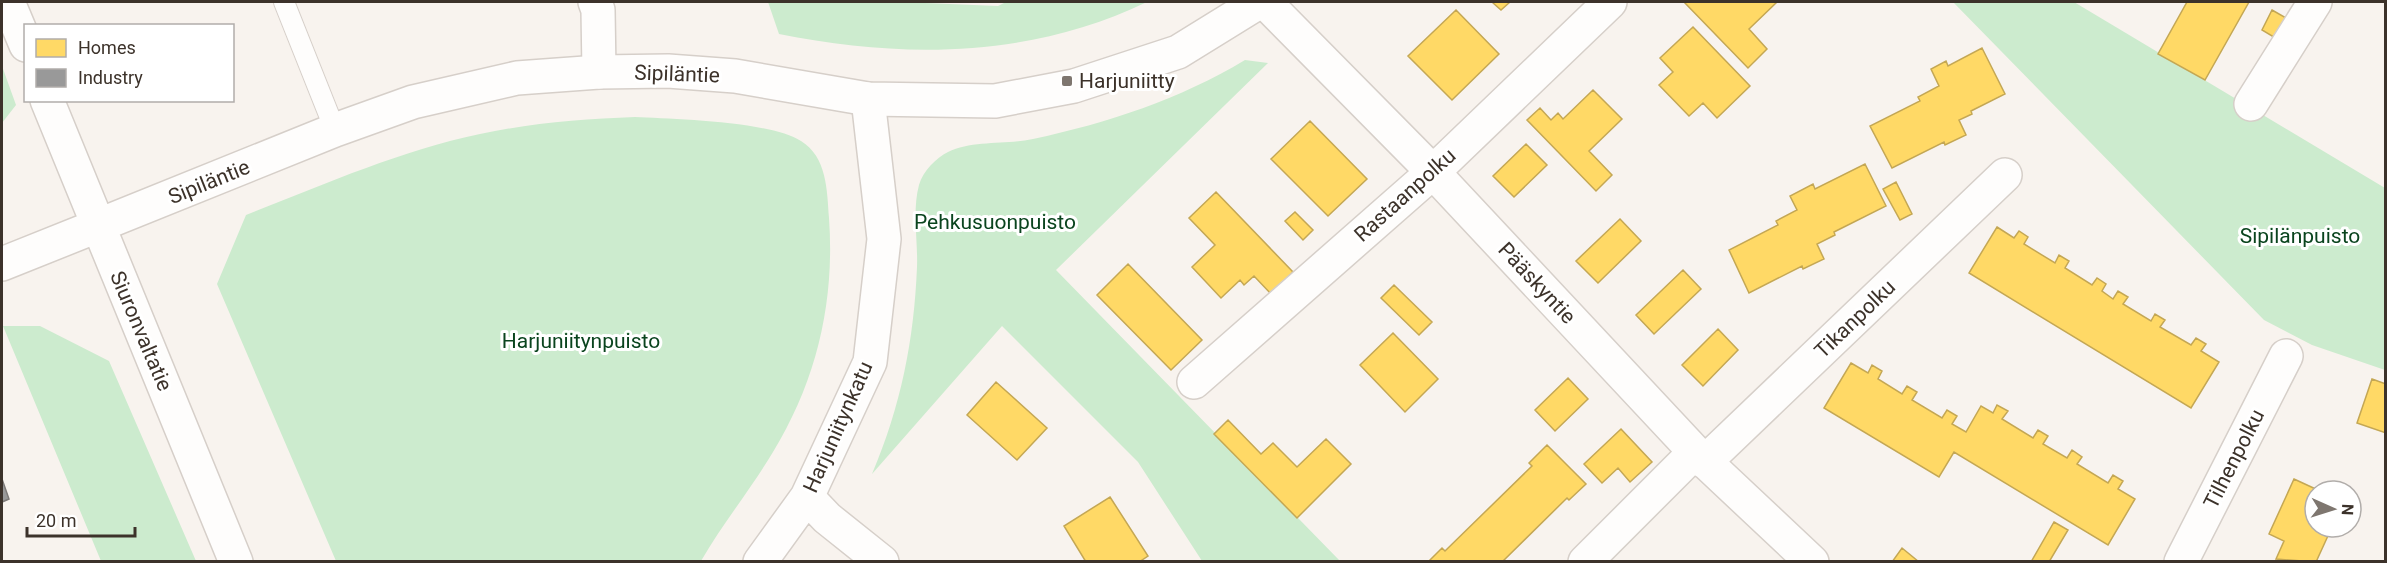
<svg xmlns="http://www.w3.org/2000/svg" width="2387" height="563" font-family="Roboto,sans-serif">
<style>
.green{fill:#ccebce}
.homes{fill:#ffd966;stroke:#c4a754;stroke-width:1.5}
.industry{fill:#999;stroke:#7d7a78;stroke-width:1.5}
.lines{fill:none;stroke-linecap:round;stroke-linejoin:round}
.lane-casing{stroke:#d6cfc9;stroke-width:22}
.street-casing{stroke:#d6cfc9;stroke-width:36}
.secondary-casing{stroke:#d6cfc9;stroke-width:36}
.lane{stroke:#fefdfc;stroke-width:20}
.street{stroke:#fefdfc;stroke-width:33}
.secondary{stroke:#fefdfc;stroke-width:33}
.poi-dot{fill:#7e766f;stroke:#fff;stroke-width:2}
.labels{text-anchor:middle;stroke-width:6;stroke-linejoin:round;paint-order:stroke}
.street-label{font-size:21px;fill:#3c322a;stroke:#fff}
.poi-label{font-size:21px;fill:#3c322a;stroke:#fff;text-anchor:start}
.park-label{font-size:21px;fill:#0a441e;stroke:#fff}
</style>
<rect width="100%" height="100%" fill="#f8f3ee"/>
<path class="green" d="M768,2H901L998,6L1006,2H1147C1031,58 903,59 779,34Z
M1953,2H2074L2385,188V370L2312,345L2264,320Z
M1245,60L1268,63L1056,270L1340,561H1202L1138,462L1002,326L872,474C901,406 914,340 917,267C918,240 912,211 919,185C923,171 936,158 948,152C973,140 1007,145 1033,139C1108,123 1180,99 1245,60Z
M2,66L16,105L2,123Z
M635,117C673,119 770,121 801,141C827,157 827,190 829,218C835,301 817,380 773,452C751,489 723,523 701,561H336L217,284L246,215C323,185 399,151 480,134C531,123 583,119 635,117Z
M3,326H40L109,361L196,561H101Z"/>
<path class="homes" d="M1492,2H1510L1501,10Z
M1684,2H1777L1749,29L1767,49L1748,68Z
M2187,2H2249L2205,80L2158,54Z
M1456,10L1499,54L1452,100L1408,56Z
M2272,10L2288,19L2277,39L2262,30Z
M1693,27L1750,86L1717,118L1703,103L1689,116L1659,85L1673,72L1660,58Z
M1982,48L2005,94L1971,111L1972,114L1959,120L1966,135L1945,145L1944,142L1892,168L1870,126L1920,101L1918,97L1939,86L1931,69L1946,61L1948,66Z
M1593,90L1622,119L1589,151L1612,175L1596,191L1527,120L1540,108L1551,120L1558,113L1563,119Z
M1310,121L1367,179L1328,216L1271,159Z
M1526,144L1547,165L1514,197L1493,176Z
M1865,164L1886,206L1834,232L1835,235L1817,244L1824,259L1803,269L1802,266L1749,293L1729,250L1778,225L1776,221L1797,210L1790,196L1813,184L1815,189Z
M1896,182L1912,214L1900,220L1883,189Z
M1216,192L1293,272L1271,294L1254,276L1244,285L1240,280L1221,298L1192,267L1215,245L1189,218Z
M1295,212L1313,230L1303,240L1285,221Z
M1620,219L1641,241L1598,283L1576,261Z
M1997,227L2014,238L2019,231L2028,237L2024,244L2055,263L2059,255L2069,261L2065,268L2092,285L2097,278L2106,284L2102,291L2113,299L2118,291L2128,297L2123,304L2151,321L2155,314L2165,320L2160,327L2191,345L2196,338L2206,344L2201,351L2219,362L2191,408L1969,273Z
M1128,264L1202,340L1171,370L1097,295Z
M1683,270L1701,289L1654,334L1636,315Z
M1394,285L1432,322L1419,335L1381,298Z
M1718,329L1738,350L1703,386L1682,365Z
M1393,333L1438,379L1405,412L1360,365Z
M1851,363L1868,373L1872,365L1882,371L1878,379L1902,394L1907,386L1917,392L1912,400L1942,418L1947,410L1957,416L1952,424L1966,432L1981,406L1993,413L1997,405L2008,411L2002,419L2033,438L2038,430L2048,436L2043,444L2067,458L2072,450L2082,457L2077,464L2108,483L2113,475L2123,481L2118,489L2135,499L2108,545L1954,452L1939,477L1824,408Z
M1568,378L1588,399L1555,431L1535,410Z
M2372,379L2386,384V433L2357,423Z
M996,382L1047,428L1017,460L967,415Z
M1228,420L1261,454L1273,443L1297,467L1326,439L1351,464L1297,518L1214,434Z
M1621,429L1652,462L1630,482L1618,468L1602,483L1584,464Z
M1547,445L1586,484L1569,500L1567,498L1502,562H1428L1442,548L1445,551L1532,466L1529,463Z
M2294,479L2320,491H2315V527H2332L2316,562L2276,559L2284,541L2269,534Z
M1110,497L1148,556L1139,562H1086L1064,526Z
M2054,522L2068,530L2049,562H2031Z
M1902,548L1919,562H1892Z"/>
<path class="industry" d="M2,479L9,499L2,502Z"/>
<g class="lines">
<defs>
<path id="lane" d="M284,2L335,130"/>
<path id="street" d="M595,2L598,10L599,72
M1265,2L1433,172L1695,452L1812,562
M2251,104L2315,2
M2,264L97,226
M1194,382L1433,172L1610,2
M1705,462L2005,175
M807,497L827,518L882,562
M760,562L807,497L870,362L884,239L868,99
M1585,562L1695,452
M2181,562L2286,356"/>
<path id="secondary" d="M8,2L26,45
M47,100L236,562
M97,226L335,130L413,102L517,78L599,72L668,71L735,76L868,99L995,101L1074,86L1178,52L1259,2"/>
</defs>
<use href="#lane" class="lane-casing"/>
<use href="#street" class="street-casing"/>
<use href="#secondary" class="secondary-casing"/>
<use href="#lane" class="lane"/>
<use href="#street" class="street"/>
<use href="#secondary" class="secondary"/>
</g>
<rect class="poi-dot" x="1061" y="75" width="12" height="12" rx="3"/>
<g class="labels">
<g class="street-label">
<text transform="translate(677 74) rotate(2)" y="7">Sipiläntie</text>
<text transform="translate(209 182) rotate(-22)" y="7">Sipiläntie</text>
<text transform="translate(1405 195) rotate(-42)" y="7">Rastaanpolku</text>
<text transform="translate(1537 283) rotate(47)" y="7">Pääskyntie</text>
<text transform="translate(1855 319) rotate(-44)" y="7">Tikanpolku</text>
<text transform="translate(141 331) rotate(67)" y="7">Siuronvaltatie</text>
<text transform="translate(838 427) rotate(-66)" y="7">Harjuniitynkatu</text>
<text transform="translate(2234 459) rotate(-63)" y="7">Tilhenpolku</text>
</g>
<g class="poi-label">
<text x="1079" y="88">Harjuniitty</text>
</g>
<g class="park-label">
<text x="995" y="229">Pehkusuonpuisto</text>
<text x="2300" y="243">Sipilänpuisto</text>
<text x="581" y="348">Harjuniitynpuisto</text>
</g>
</g>
<rect width="2387" height="563" fill="none" stroke="#3c322a" stroke-width="6"/>
<rect x="24" y="24" width="210" height="78" fill="#ffffff" stroke="#b1adaa" stroke-width="1.5"/>
<rect x="36" y="39" width="30" height="18" fill="#ffd966" stroke="#b1adaa" stroke-width="1.5"/>
<text x="78" y="54" font-size="18" fill="#3c322a">Homes</text>
<rect x="36" y="69" width="30" height="18" fill="#999999" stroke="#b1adaa" stroke-width="1.5"/>
<text x="78" y="84" font-size="18" fill="#3c322a">Industry</text>
<g transform="translate(2333 509) rotate(93)"><circle r="28" fill="#ffffff" stroke="#b1adaa" stroke-width="1.5"/>
<path d="M0-4.5L10 22L0 15L-10 22Z" fill="#7e766f"/>
<text y="-9" font-size="16" font-weight="bold" text-anchor="middle" fill="#3c322a">N</text>
</g>
<path d="M27 527v9h108v-9" fill="none" stroke="#3c322a" stroke-width="3"/>
<text x="36" y="527" font-size="18" fill="#3c322a" stroke="#ffffff" stroke-width="4.5" paint-order="stroke">20 m</text>
</svg>
